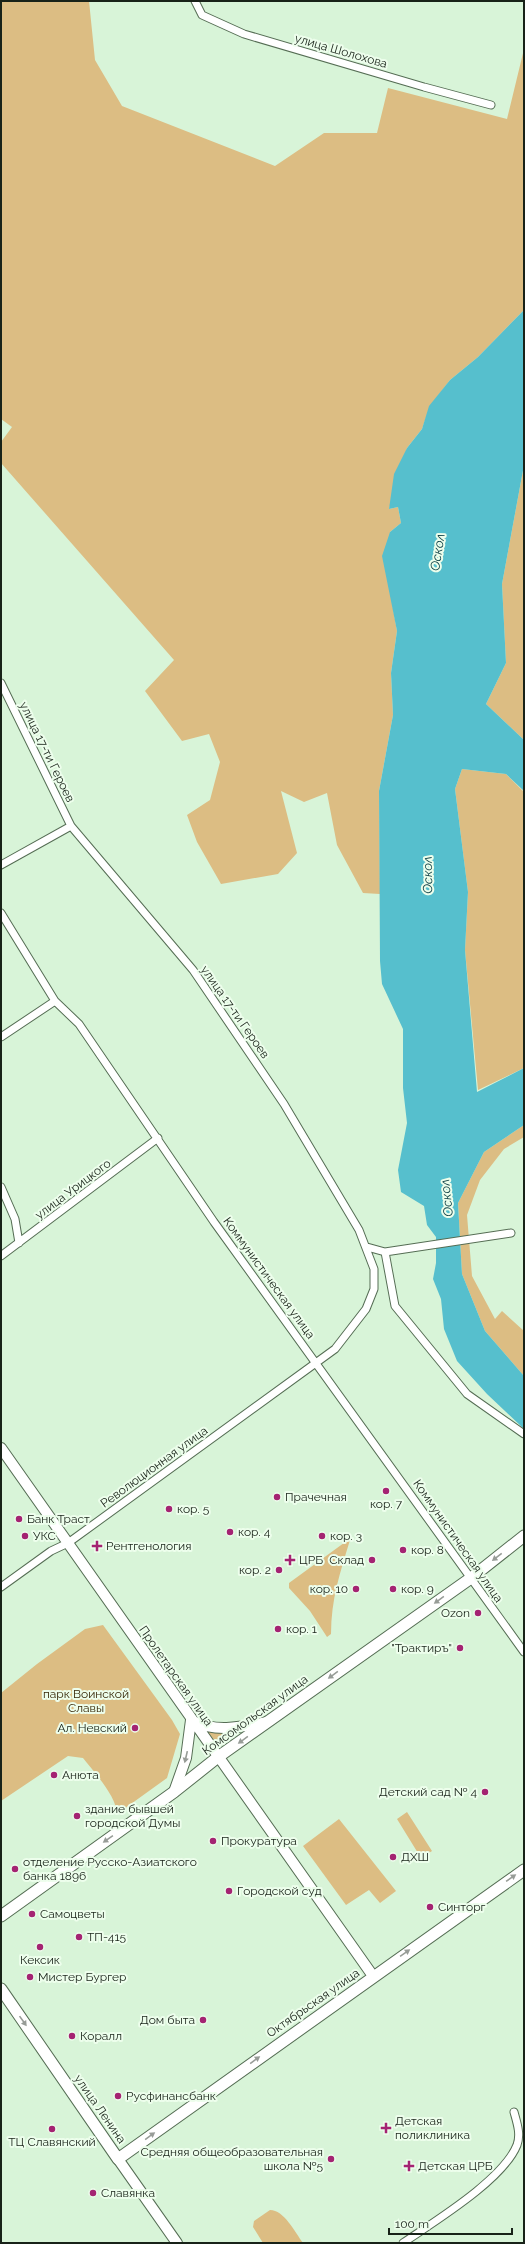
<svg xmlns="http://www.w3.org/2000/svg" width="525" height="2244" font-family="Raleway,sans-serif">
<style>
.green{fill:#dcbd83}
.water{fill:#56bfcd}
.lines{fill:none;stroke-linecap:round;stroke-linejoin:round}
.street-casing{stroke:#556d54;stroke-width:9}
.secondary-casing{stroke:#556d54;stroke-width:12}
.primary-casing{stroke:#556d54;stroke-width:13}
.street{stroke:#fff;stroke-width:7}
.secondary{stroke:#fff;stroke-width:10}
.primary{stroke:#fff;stroke-width:11}
.oneway{fill:#979c97}
.poi-dot{fill:#a42372;stroke:#edfeec;stroke-width:1.5}
.labels{text-anchor:middle;stroke-width:4;stroke-linejoin:round;paint-order:stroke}
.street-label{font-size:12px;fill:#182218;stroke:#edfeec}
.poi-label{font-size:12px;fill:#182218;stroke:#edfeec;text-anchor:start}
.park-label{font-size:12px;fill:#362606;stroke:#edfeec}
.water-label{font-size:13px;font-style:italic;fill:#104147;stroke:#edfeec}
</style>
<rect width="100%" height="100%" fill="#d8f4d8"/>
<path class="green" d="M1,1H89L95,60L122,106L275,166L324,133H377L388,88L507,119L524,49V310L478,357L450,380L430,406L422,429L407,448L389,509L398,507L401,523L390,532L391,597L397,631L391,673L393,715L379,791L380,894L363,893L337,845L327,793L304,802L281,791L297,853L278,874L221,884L197,842L187,815L210,800L220,762L209,734L182,741L145,691L174,660L1,463V442L12,427L1,419Z
M524,465V740L486,704L506,663L502,584Z
M462,769L506,774L524,792V1068L478,1090L465,950L468,892L455,789Z
M524,1125V1137L504,1149L480,1180L467,1215L472,1276L495,1319L502,1311L524,1331V1376L485,1331L462,1274L458,1203L484,1152Z
M348,1540H350C340,1573 331,1599 331,1634L327,1637L310,1611L289,1588V1583Z
M103,1625L172,1720L180,1734L167,1778L117,1814C117,1797 94,1772 83,1758L68,1756L1,1801V1693L37,1664L85,1629Z
M206,1731H207L236,1732L218,1744Z
M407,1812L432,1851L421,1858L397,1819Z
M339,1819L396,1891L380,1903L369,1890L346,1905L303,1846Z
M270,2210C284,2210 295,2232 303,2243H263L253,2227L254,2221Z"/>
<path class="water" d="M524,310V465L502,584L506,663L486,704L524,740V791L506,774L462,769L455,789L468,892L465,950L477,1092L524,1068V1125L484,1152L458,1203L462,1274L485,1331L524,1376V1429L487,1394L457,1361L444,1329L441,1299L433,1279L436,1263V1237L427,1225L424,1206L401,1192L398,1170L407,1123L403,1088V1029L382,984L380,961L379,791L393,715L391,673L397,631L382,556L390,532L401,523L398,507L389,509L394,474L407,448L422,429L429,406L450,380L478,357Z"/>
<g class="lines">
<defs>
<path id="street" d="M195,1L202,15L244,34L424,87L491,105
M1,683L71,826L193,970L284,1104L359,1230L374,1269V1289L366,1309L335,1349L68,1543L51,1551L1,1587
M1,865L71,826
M1,913L55,1001L79,1024L214,1222L524,1652
M1,1037L55,1001
M1,1187L15,1219L19,1243
M367,1247L385,1252L395,1306L467,1394L524,1434
M385,1252L511,1233
M1,1256L158,1138
M403,2243C435,2221 503,2180 517,2145C521,2134 517,2123 514,2112"/>
<path id="secondary" d="M1,1448L373,1976
M193,1721C216,1733 241,1727 267,1722
M174,1792L186,1758L191,1720
M118,2159L177,2243"/>
<path id="primary" d="M1,1916L174,1792L218,1757L471,1578L524,1536
M1,1989L118,2159L524,1870"/>
</defs>
<use href="#street" class="street-casing"/>
<use href="#secondary" class="secondary-casing"/>
<use href="#primary" class="primary-casing"/>
<use href="#street" class="street"/>
<use href="#secondary" class="secondary"/>
<use href="#primary" class="primary"/>
</g>
<defs><path id="oneway-solid" d="M-6-.8H1V-3.2L6.5 0L1 3.2V.8H-6Z"/></defs>
<g class="oneway">
<use href="#oneway-solid" transform="translate(497 1557) rotate(142)"/>
<use href="#oneway-solid" transform="translate(439 1600) rotate(144)"/>
<use href="#oneway-solid" transform="translate(333 1675) rotate(144)"/>
<use href="#oneway-solid" transform="translate(243 1740) rotate(144)"/>
<use href="#oneway-solid" transform="translate(186 1757) rotate(103)"/>
<use href="#oneway-solid" transform="translate(108 1839) rotate(145)"/>
<use href="#oneway-solid" transform="translate(511 1878) rotate(-35)"/>
<use href="#oneway-solid" transform="translate(405 1953) rotate(-35)"/>
<use href="#oneway-solid" transform="translate(23 2021) rotate(55)"/>
<use href="#oneway-solid" transform="translate(255 2060) rotate(-36)"/>
<use href="#oneway-solid" transform="translate(150 2136) rotate(-36)"/>
</g>
<g class="poi-dot">
<circle cx="386" cy="1491" r="4"/>
<circle cx="277" cy="1497" r="4"/>
<circle cx="169" cy="1509" r="4"/>
<circle cx="19" cy="1519" r="4"/>
<circle cx="230" cy="1532" r="4"/>
<circle cx="25" cy="1536" r="4"/>
<circle cx="322" cy="1536" r="4"/>
<path d="M95 1540h4v4h4v4h-4v4h-4v-4h-4v-4h4z"/>
<circle cx="403" cy="1550" r="4"/>
<path d="M288 1554h4v4h4v4h-4v4h-4v-4h-4v-4h4z"/>
<circle cx="372" cy="1560" r="4"/>
<circle cx="279" cy="1570" r="4"/>
<circle cx="356" cy="1589" r="4"/>
<circle cx="393" cy="1589" r="4"/>
<circle cx="478" cy="1613" r="4"/>
<circle cx="278" cy="1629" r="4"/>
<circle cx="460" cy="1648" r="4"/>
<circle cx="135" cy="1728" r="4"/>
<circle cx="54" cy="1775" r="4"/>
<circle cx="485" cy="1792" r="4"/>
<circle cx="77" cy="1816" r="4"/>
<circle cx="213" cy="1841" r="4"/>
<circle cx="393" cy="1857" r="4"/>
<circle cx="15" cy="1869" r="4"/>
<circle cx="229" cy="1891" r="4"/>
<circle cx="430" cy="1907" r="4"/>
<circle cx="32" cy="1914" r="4"/>
<circle cx="79" cy="1937" r="4"/>
<circle cx="40" cy="1947" r="4"/>
<circle cx="30" cy="1977" r="4"/>
<circle cx="203" cy="2020" r="4"/>
<circle cx="72" cy="2036" r="4"/>
<circle cx="118" cy="2096" r="4"/>
<path d="M384 2122h4v4h4v4h-4v4h-4v-4h-4v-4h4z"/>
<circle cx="52" cy="2129" r="4"/>
<circle cx="331" cy="2159" r="4"/>
<path d="M407 2160h4v4h4v4h-4v4h-4v-4h-4v-4h4z"/>
<circle cx="93" cy="2193" r="4"/>
</g>
<g class="labels">
<g class="street-label">
<text transform="translate(341 51) rotate(16)" y="4">улица Шолохова</text>
<text transform="translate(47 752) rotate(64)" y="4">улица 17-ти Героев</text>
<text transform="translate(235 1012) rotate(55)" y="4">улица 17-ти Героев</text>
<text transform="translate(73 1189) rotate(-37)" y="4">улица Урицкого</text>
<text transform="translate(269 1278) rotate(54)" y="4">Коммунистическая улица</text>
<text transform="translate(154 1467) rotate(-36)" y="4">Революционная улица</text>
<text transform="translate(458 1541) rotate(55)" y="4">Коммунистическая улица</text>
<text transform="translate(176 1676) rotate(55)" y="4">Пролетарская улица</text>
<text transform="translate(255 1715) rotate(-36)" y="4">Комсомольская улица</text>
<text transform="translate(313 2003) rotate(-35)" y="4">Октябрьская улица</text>
<text transform="translate(100 2109) rotate(55)" y="4">улица Ленина</text>
</g>
<g class="poi-label">
<text x="285" y="1501">Прачечная</text>
<text x="386" y="1508" text-anchor="middle">кор. 7</text>
<text x="177" y="1513">кор. 5</text>
<text x="27" y="1523">Банк Траст</text>
<text x="238" y="1536">кор. 4</text>
<text x="33" y="1540">УКС</text>
<text x="330" y="1540">кор. 3</text>
<text x="106" y="1550">Рентгенология</text>
<text x="411" y="1554">кор. 8</text>
<text x="299" y="1564">ЦРБ</text>
<text x="364" y="1564" text-anchor="end">Склад</text>
<text x="271" y="1574" text-anchor="end">кор. 2</text>
<text x="348" y="1593" text-anchor="end">кор. 10</text>
<text x="401" y="1593">кор. 9</text>
<text x="470" y="1617" text-anchor="end">Ozon</text>
<text x="286" y="1633">кор. 1</text>
<text x="452" y="1652" text-anchor="end">"Трактиръ"</text>
<text x="127" y="1732" text-anchor="end">Ал. Невский</text>
<text x="62" y="1779">Анюта</text>
<text x="477" y="1796" text-anchor="end">Детский сад № 4</text>
<text x="85" y="1813">здание бывшей<tspan x="85" dy="14">городской Думы</tspan></text>
<text x="221" y="1845">Прокуратура</text>
<text x="401" y="1861">ДХШ</text>
<text x="23" y="1866">отделение Русско-Азиатского<tspan x="23" dy="14">банка 1896</tspan></text>
<text x="237" y="1895">Городской суд</text>
<text x="438" y="1911">Синторг</text>
<text x="40" y="1918">Самоцветы</text>
<text x="87" y="1941">ТП-415</text>
<text x="40" y="1964" text-anchor="middle">Кексик</text>
<text x="38" y="1981">Мистер Бургер</text>
<text x="195" y="2024" text-anchor="end">Дом быта</text>
<text x="80" y="2040">Коралл</text>
<text x="126" y="2100">Русфинансбанк</text>
<text x="395" y="2125">Детская<tspan x="395" dy="14">поликлиника</tspan></text>
<text x="52" y="2146" text-anchor="middle">ТЦ Славянский</text>
<text x="323" y="2156" text-anchor="end">Средняя общеобразовательная<tspan x="323" dy="14">школа №5</tspan></text>
<text x="418" y="2170">Детская ЦРБ</text>
<text x="101" y="2197">Славянка</text>
</g>
<g class="park-label">
<text x="86" y="1698">парк Воинской<tspan x="86" dy="14">Славы</tspan></text>
</g>
<g class="water-label">
<text transform="translate(437 552) rotate(-81)" y="5">Оскол</text>
<text transform="translate(427 875) rotate(-91)" y="5">Оскол</text>
<text transform="translate(446 1198) rotate(-96)" y="5">Оскол</text>
</g>
</g>
<rect width="525" height="2244" fill="none" stroke="#182218" stroke-width="4"/>
<path d="M389 2228v6h123v-6" fill="none" stroke="#182218" stroke-width="2"/>
<text x="395" y="2228" font-size="12" fill="#182218" stroke="#edfeec" stroke-width="3" paint-order="stroke">100 m</text>
</svg>
